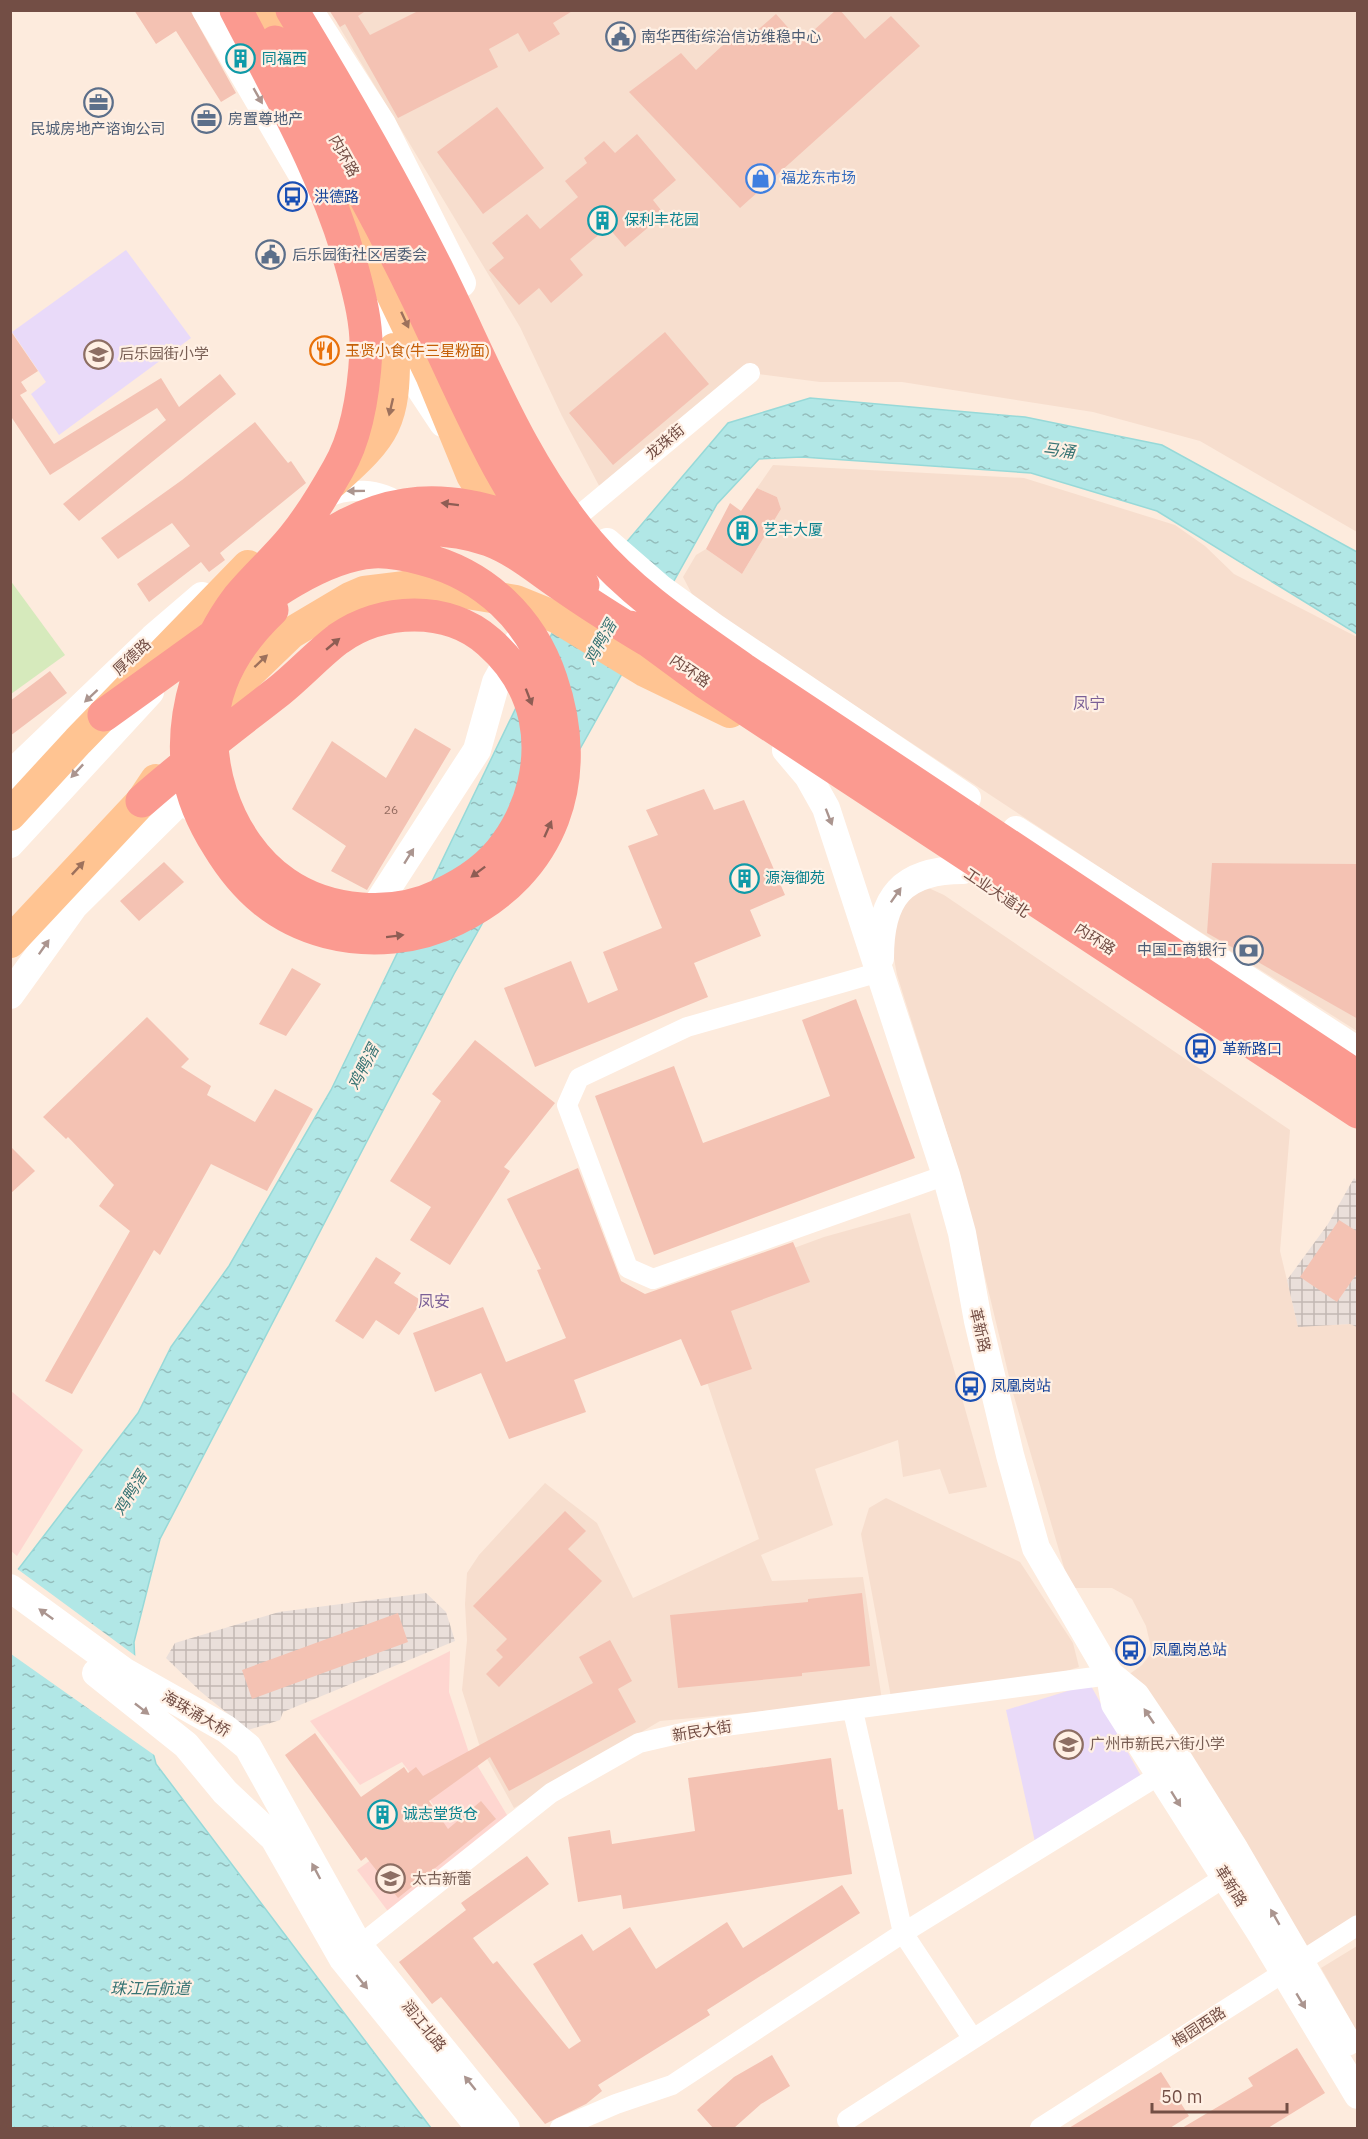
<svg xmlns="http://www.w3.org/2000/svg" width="1368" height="2139" font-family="'IBM Plex Sans','Noto Sans SC',sans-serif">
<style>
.residential{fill:#f7dece}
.commercial{fill:#fed6d0}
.industrial{fill:url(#industrial-grid)}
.education{fill:#e9daf9}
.park{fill:#d6eabc}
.water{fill:url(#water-ripples);stroke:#97d9d8;stroke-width:1.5}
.pier{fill:#fdebdd}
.building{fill:#f4c2b3}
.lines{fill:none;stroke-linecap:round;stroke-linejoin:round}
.street{stroke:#fff;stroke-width:20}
.secondary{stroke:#fff;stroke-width:28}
.primary{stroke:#ffc492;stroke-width:32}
.highway{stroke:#fb9a90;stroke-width:33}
.oneway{fill:#ab958f}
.oneway2{fill:#9d715c}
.oneway3{fill:#8e5d54}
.labels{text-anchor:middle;stroke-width:4.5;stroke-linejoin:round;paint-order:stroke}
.number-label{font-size:12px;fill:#936b60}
.service-label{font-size:15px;fill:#4e5e75;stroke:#fff0e4;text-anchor:start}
.culture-label{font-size:15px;fill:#0d838f;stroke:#fff0e4;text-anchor:start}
.street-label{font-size:15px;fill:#734e45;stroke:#fff0e4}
.shop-label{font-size:15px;fill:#366cbe;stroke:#fff0e4;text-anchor:start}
.transit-label{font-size:15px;fill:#164399;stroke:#fff0e4;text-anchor:start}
.food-label{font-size:15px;fill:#c56008;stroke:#fff0e4;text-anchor:start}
.education-label{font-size:15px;fill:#785e54;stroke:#fff0e4;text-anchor:start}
.water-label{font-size:16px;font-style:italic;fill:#367373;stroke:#fff0e4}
.neighbourhood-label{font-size:16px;fill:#7b6097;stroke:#fff0e4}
</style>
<defs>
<pattern id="industrial-grid" width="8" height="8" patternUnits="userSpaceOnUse" patternTransform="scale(1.5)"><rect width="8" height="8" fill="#eadfda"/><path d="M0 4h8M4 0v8" fill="none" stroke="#c2b7b3"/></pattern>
<pattern id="water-ripples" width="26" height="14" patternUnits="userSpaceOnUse" patternTransform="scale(1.5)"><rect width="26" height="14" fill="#b1e7e6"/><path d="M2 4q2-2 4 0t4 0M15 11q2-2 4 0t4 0" fill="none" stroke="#94bdbc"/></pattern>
</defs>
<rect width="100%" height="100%" fill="#fdebdd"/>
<path class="residential" d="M359,10L1357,11V532L1200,441L1093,412L902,382H820L750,373L604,495L562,416L520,327L337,23Z
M773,465L1024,478L1175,525L1205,546L1234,574L1357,637V1031L1131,888L695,600L683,577L696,555L706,549L742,574L781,509L777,497L757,488Z
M922,885L944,895L1290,1130L1280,1251L1298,1326L1350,1324L1358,1327L1357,1917L1305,1950L1124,1678L1142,1665L1152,1652L1146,1626L1132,1599L1112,1588H1070L1013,1393L962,1181L897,975L891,942L898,906Z
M910,1213L987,1487L949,1494L940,1469L903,1477L898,1440L815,1469L833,1525L761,1555L772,1581L863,1577L882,1700L660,1721L514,1808L479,1744L462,1690L467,1640L465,1604L467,1573L479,1555L545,1483L597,1523L633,1598L759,1539L705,1376L672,1293L824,1237Z
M886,1498L1020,1562L1073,1643L1079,1667L1047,1677L891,1697L861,1534L869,1508Z
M1357,1946V2032L1321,1968Z"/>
<path class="commercial" d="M11,1391L83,1450L17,1556L10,1550Z
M450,1651L449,1692L468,1750L510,1820L390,1914L357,1870L438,1811L402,1762L360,1785L310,1721Z"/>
<path class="industrial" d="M1354,1178L1357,1181V1327L1350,1324L1298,1327L1287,1280L1328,1224Z
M426,1593L446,1612L455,1641L283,1712L280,1720L248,1730L200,1691L166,1658L175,1643L279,1612Z"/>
<path class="education" d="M126,250L191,338L59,435L31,394L46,382L12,332Z
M1090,1684L1142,1778L1035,1842L1006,1710Z"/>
<path class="park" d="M10,580L65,655L11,694H10Z"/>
<path class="water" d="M810,398L1025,417L1162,445L1357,552V634L1157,511L1031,473L802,457L759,459L717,504L454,974L160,1539L134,1642L136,1687L156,1764L431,2128H11L10,1580L138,1413L171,1347L229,1266L331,1090L556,625L728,423Z"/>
<path class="pier" d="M16,1568L137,1657L139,1687L157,1757L11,1654L10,1575Z"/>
<path class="building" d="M134,10H190L236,93L221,102L176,31L156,44Z
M329,10H367L358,16L370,35L420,10H574L553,23L560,34L529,52L518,33L489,49L498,67L398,118L345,24L340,27Z
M836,10H840L865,39L891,16L920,46L740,208L629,92L681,53L696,70L736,33L744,42L776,14L801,42Z
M497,107L544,168L483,214L437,152Z
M637,134L676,180L653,200L664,214L625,247L608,227L570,259L583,275L551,303L539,288L519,305L489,270L504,258L492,243L527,214L540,229L578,197L565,181L587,163L584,158L604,141L615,153Z
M10,330L38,371L21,382L27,391L20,395L54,444L161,378L179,407L220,374L236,394L79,521L63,504L166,420L157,408L50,475L10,415Z
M665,332L709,384L613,465L569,413Z
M255,422L288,463L291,461L306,483L220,553L225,560L209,572L201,562L149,602L137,584L190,546L172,523L118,559L101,538L182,480Z
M757,488L777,497L781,509L742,574L706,549L730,503L741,511Z
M50,671L67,693L10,736V701Z
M415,728L451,749L367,890L331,871L346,846L292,809L332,741L386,778Z
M704,789L714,810L744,800L785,895L750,910L761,936L694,963L708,997L535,1067L504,988L571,961L588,1003L618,990L603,952L662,928L628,846L658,835L646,810Z
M164,862L184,882L139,921L120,901Z
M1212,863L1358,864V1019L1207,933Z
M292,968L321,984L286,1036L259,1024Z
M856,999L915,1158L654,1255L595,1096L674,1066L703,1143L830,1096L802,1020Z
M147,1017L189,1059L181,1067L211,1086L207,1095L255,1122L275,1089L313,1109L267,1191L211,1164L160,1255L154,1250L72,1394L45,1381L130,1231L99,1206L114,1185L68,1137L66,1139L43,1117Z
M475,1040L555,1103L504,1167L510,1171L450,1265L410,1240L431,1207L390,1181L441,1101L432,1094Z
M10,1146L35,1171L10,1194Z
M578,1168L621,1281L645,1294L793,1242L810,1282L731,1311L752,1369L701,1386L681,1339L574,1380L586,1412L509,1439L481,1373L435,1392L413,1333L483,1307L506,1362L566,1338L537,1270L541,1269L507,1199Z
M1339,1220L1358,1232V1272L1337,1302L1300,1277Z
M376,1257L401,1273L394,1283L422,1301L399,1335L376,1320L363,1339L335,1321Z
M565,1511L586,1531L568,1549L602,1581L499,1687L486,1674L503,1657L496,1650L507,1639L473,1606Z
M862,1593L870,1666L802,1673V1676L678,1688L670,1615L808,1602V1599Z
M398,1613L408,1642L252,1699L242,1670Z
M610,1640L632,1681L618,1689L636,1722L509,1791L490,1757L429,1801L448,1829L481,1801L496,1819L398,1898L366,1857L361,1861L285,1755L315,1733L361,1797L404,1767L408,1773L416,1767L423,1776L593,1683L579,1657Z
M831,1758L838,1810L843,1809L852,1874L623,1909L621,1895L578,1902L568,1837L610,1830L612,1844L695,1831L688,1778Z
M527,1856L549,1884L473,1938L493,1964L497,1961L569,2049L581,2041L533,1964L582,1934L593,1951L630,1927L656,1969L727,1922L743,1948L842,1885L860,1913L707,2010L710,2015L598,2085L602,2091L586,2104L545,2124L441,1997L432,2004L399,1962L466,1910L461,1903Z
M1297,2048L1325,2093L1268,2128H1182L1253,2086L1248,2078Z
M772,2055L790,2086L761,2104L734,2128H713L697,2110L734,2077Z
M1161,2072L1189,2116L1170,2128H1069Z"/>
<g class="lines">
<path class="street" d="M323,499C349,487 379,487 403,505
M582,513L750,373
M580,567L649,626
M880,972L687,1027L579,1078L567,1105L628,1268L653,1279L946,1175
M853,1711L903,1933L973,2039
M350,1953L551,1793L639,1743L695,1730L1110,1675
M847,2120L1225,1877
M560,2128L616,2104L672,2085L903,1933L1161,1774
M1040,2128L1358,1925"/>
<path class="secondary" d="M206,10L310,188
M309,10L382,124L462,283
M364,290L394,349L443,423
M607,542L660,588L714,627L967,798
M786,750L808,776L826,808L946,1175L962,1233L978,1321L1010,1455L1036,1548L1110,1675L1115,1704L1262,1935L1358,2095
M10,775L153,638L202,596
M1016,830L1358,1051
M10,844L150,692
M365,923L477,750L496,682L518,642
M880,958C880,897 902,870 963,870
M10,995L74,906L181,800L209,819
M10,1588L125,1672L226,1729L248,1747L359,1946L506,2128
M96,1673L186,1745L225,1792L274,1838L343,1959L480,2128
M1110,1675L1136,1696L1173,1751L1235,1850L1347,2042"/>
<path class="primary" d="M266,10L305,62
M326,157L431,375L472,475L505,528
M333,482C386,435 395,422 394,349
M211,710L291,633L350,598L364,592L405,587L437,588L516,601L558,618L645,671L730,712
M10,815L78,741L248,566
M10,942L142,801L156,780"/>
<path class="highway" d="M292,10C343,94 392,179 436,267C483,361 520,462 589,543C632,594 689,631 743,669L1358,1077
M275,42C327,126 375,211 418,300C466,399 505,505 583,585
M363,542C397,525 453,527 489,540C516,550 539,570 563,586C590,605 619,623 647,640
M285,567C370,495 437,486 539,528
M630,627L706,683L1358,1112
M104,715C137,691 171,667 204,643C249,610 315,556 373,552C389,551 408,555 423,559C485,575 531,619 551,679C585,778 554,872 456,919C416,939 370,943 327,932C277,919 244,889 218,846C204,824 192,797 188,771C180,713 203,644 238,598C255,577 276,559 293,538C310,517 325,492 338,469C358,435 364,390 366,351C367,324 360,297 353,271C328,178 280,95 236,10
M142,801C186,762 233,727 279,691C299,675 317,655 338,639C381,608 448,605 489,642C513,663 528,687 535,718C544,762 532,808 506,844C490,867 466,883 440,895C393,918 328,913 285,883C226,843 195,751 221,683C232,654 250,631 272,610"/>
</g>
<defs><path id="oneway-solid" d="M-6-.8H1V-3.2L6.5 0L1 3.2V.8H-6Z" transform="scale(1.5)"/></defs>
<g class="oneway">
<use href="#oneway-solid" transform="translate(258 96) rotate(60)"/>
<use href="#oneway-solid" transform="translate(356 491) rotate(179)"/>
<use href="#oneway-solid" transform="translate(91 696) rotate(137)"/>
<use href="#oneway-solid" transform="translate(77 771) rotate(133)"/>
<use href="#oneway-solid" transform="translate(829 817) rotate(69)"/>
<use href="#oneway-solid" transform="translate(409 856) rotate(-58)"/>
<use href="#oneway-solid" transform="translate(896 895) rotate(-55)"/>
<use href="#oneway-solid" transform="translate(44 947) rotate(-55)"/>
<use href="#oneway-solid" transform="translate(46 1614) rotate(-144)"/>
<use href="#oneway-solid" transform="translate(142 1709) rotate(38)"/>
<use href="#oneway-solid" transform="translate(1149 1716) rotate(-124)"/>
<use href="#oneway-solid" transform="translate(1176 1799) rotate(58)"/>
<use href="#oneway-solid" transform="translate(316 1871) rotate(-118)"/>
<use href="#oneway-solid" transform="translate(1275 1917) rotate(-120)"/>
<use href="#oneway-solid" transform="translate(362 1982) rotate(51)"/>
<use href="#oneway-solid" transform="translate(1301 2001) rotate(59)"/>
<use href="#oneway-solid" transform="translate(470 2083) rotate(-129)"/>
</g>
<g class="oneway2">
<use href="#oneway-solid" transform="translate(405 320) rotate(65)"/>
<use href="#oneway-solid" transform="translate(391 407) rotate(103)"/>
<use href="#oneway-solid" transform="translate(261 661) rotate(-43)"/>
<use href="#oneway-solid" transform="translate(78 868) rotate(-47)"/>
</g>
<g class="oneway3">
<use href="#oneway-solid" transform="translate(450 504) rotate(-173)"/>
<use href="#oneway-solid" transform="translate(333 644) rotate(-40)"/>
<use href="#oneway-solid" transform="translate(529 697) rotate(69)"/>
<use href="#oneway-solid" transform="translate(548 829) rotate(-66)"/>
<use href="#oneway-solid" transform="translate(478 872) rotate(143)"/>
<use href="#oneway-solid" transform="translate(395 936) rotate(-7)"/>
</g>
<defs>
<symbol id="civic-ring" viewBox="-11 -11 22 22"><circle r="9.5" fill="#fff0e4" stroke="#5c6f8a" stroke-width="1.5"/><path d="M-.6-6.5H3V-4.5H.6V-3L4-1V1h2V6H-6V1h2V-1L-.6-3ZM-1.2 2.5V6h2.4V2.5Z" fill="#5c6f8a"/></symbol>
<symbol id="building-ring" viewBox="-11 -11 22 22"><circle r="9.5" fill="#fff0e4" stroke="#0f9aa8" stroke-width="1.5"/><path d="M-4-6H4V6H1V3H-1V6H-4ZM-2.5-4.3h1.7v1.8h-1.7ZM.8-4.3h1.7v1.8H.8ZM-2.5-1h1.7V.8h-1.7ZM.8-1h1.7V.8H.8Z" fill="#0f9aa8"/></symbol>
<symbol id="office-ring" viewBox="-11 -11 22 22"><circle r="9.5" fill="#fff0e4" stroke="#5c6f8a" stroke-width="1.5"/><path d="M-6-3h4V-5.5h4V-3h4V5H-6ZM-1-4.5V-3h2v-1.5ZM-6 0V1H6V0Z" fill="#5c6f8a"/></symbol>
<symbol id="shop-ring" viewBox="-11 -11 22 22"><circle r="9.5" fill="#fff0e4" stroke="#3f7fe0" stroke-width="1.5"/><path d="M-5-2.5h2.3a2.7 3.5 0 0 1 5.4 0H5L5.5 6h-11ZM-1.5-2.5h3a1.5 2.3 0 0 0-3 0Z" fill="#3f7fe0"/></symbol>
<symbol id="bus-ring" viewBox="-11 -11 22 22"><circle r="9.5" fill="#fff0e4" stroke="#1a4fb4" stroke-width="1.5"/><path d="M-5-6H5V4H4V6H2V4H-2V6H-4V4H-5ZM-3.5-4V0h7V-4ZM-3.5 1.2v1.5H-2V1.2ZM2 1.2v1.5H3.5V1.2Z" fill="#1a4fb4"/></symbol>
<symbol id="restaurant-ring" viewBox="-11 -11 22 22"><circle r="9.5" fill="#fff0e4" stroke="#e8710a" stroke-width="1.5"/><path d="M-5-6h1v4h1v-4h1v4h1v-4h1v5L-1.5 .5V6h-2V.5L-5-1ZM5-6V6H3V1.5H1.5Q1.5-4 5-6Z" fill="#e8710a"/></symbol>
<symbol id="school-ring" viewBox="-11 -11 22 22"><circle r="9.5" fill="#fff0e4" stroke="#8d6e63" stroke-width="1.5"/><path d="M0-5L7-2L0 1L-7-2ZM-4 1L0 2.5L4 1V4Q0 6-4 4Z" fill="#8d6e63"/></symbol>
<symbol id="bank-ring" viewBox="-11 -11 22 22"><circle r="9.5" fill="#fff0e4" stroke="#5c6f8a" stroke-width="1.5"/><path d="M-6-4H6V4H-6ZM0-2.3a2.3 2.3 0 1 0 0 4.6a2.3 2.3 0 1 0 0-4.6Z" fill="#5c6f8a"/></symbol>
</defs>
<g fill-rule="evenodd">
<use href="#civic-ring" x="604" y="20" width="33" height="33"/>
<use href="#building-ring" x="224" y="42" width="33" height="33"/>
<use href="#office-ring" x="82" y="86" width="33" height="33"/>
<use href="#office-ring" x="190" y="102" width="33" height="33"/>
<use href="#shop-ring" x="744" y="162" width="33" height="33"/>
<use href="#bus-ring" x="276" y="180" width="33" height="33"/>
<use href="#building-ring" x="586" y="204" width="33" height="33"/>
<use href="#civic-ring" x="254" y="238" width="33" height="33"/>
<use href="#restaurant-ring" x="308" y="334" width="33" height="33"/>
<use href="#school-ring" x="82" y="338" width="33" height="33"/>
<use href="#building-ring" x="726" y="514" width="33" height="33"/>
<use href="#building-ring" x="728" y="862" width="33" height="33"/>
<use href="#bank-ring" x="1232" y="934" width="33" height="33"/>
<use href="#bus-ring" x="1184" y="1032" width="33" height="33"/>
<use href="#bus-ring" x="954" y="1370" width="33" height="33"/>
<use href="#bus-ring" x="1114" y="1634" width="33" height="33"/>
<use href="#school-ring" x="1052" y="1728" width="33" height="33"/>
<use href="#building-ring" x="366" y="1798" width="33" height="33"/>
<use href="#school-ring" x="374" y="1862" width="33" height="33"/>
</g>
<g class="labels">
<g class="number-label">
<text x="391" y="814">26</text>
</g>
<g class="service-label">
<text x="641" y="42">南华西街综治信访维稳中心</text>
<text x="228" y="124">房置尊地产</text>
<text x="98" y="134" text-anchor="middle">民城房地产谘询公司</text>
<text x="292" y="260">后乐园街社区居委会</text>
<text x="1227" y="955" text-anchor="end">中国工商银行</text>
</g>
<g class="culture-label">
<text x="262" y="64">同福西</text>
<text x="624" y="225">保利丰花园</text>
<text x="763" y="535">艺丰大厦</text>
<text x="765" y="883">源海御苑</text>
<text x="403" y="1819">诚志堂货仓</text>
</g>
<g class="street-label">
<text transform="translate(344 156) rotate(61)" y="5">内环路</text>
<text transform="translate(665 442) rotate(-40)" y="5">龙珠街</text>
<text transform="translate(132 657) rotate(-43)" y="5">厚德路</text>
<text transform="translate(690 671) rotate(35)" y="5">内环路</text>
<text transform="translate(997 893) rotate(34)" y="5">工业大道北</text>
<text transform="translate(1095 939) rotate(33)" y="5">内环路</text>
<text transform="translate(980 1330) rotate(77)" y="5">革新路</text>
<text transform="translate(196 1714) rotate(30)" y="5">海珠涌大桥</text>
<text transform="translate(702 1731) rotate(-9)" y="5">新民大街</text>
<text transform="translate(1231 1886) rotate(58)" y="5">革新路</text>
<text transform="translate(424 2026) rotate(51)" y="5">润江北路</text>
<text transform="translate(1199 2027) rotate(-33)" y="5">梅园西路</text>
</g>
<g class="shop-label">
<text x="781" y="183">福龙东市场</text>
</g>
<g class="transit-label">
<text x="314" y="202">洪德路</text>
<text x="1222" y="1054">革新路口</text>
<text x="991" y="1391">凤凰岗站</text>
<text x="1152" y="1655">凤凰岗总站</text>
</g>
<g class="food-label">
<text x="345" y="356">玉贤小食(牛三星粉面)</text>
</g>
<g class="education-label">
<text x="119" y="359">后乐园街小学</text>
<text x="1090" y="1749">广州市新民六街小学</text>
<text x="412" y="1884">太古新蕾</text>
</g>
<g class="water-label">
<text transform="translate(1059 450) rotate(7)" y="6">马涌</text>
<text transform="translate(600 642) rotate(-61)" y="6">鸡鸭滘</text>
<text transform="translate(363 1067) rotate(-63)" y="6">鸡鸭滘</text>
<text transform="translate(130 1493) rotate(-59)" y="6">鸡鸭滘</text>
<text x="150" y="1994">珠江后航道</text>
</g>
<g class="neighbourhood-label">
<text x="1089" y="709">凤宁</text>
<text x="434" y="1307">凤安</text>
</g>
</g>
<rect width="1368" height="2139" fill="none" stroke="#734e45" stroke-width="24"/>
<path d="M1152 2103v9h135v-9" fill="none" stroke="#734e45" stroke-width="3"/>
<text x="1161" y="2103" font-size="18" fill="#734e45" stroke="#fff0e4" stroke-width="4.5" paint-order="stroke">50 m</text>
</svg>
